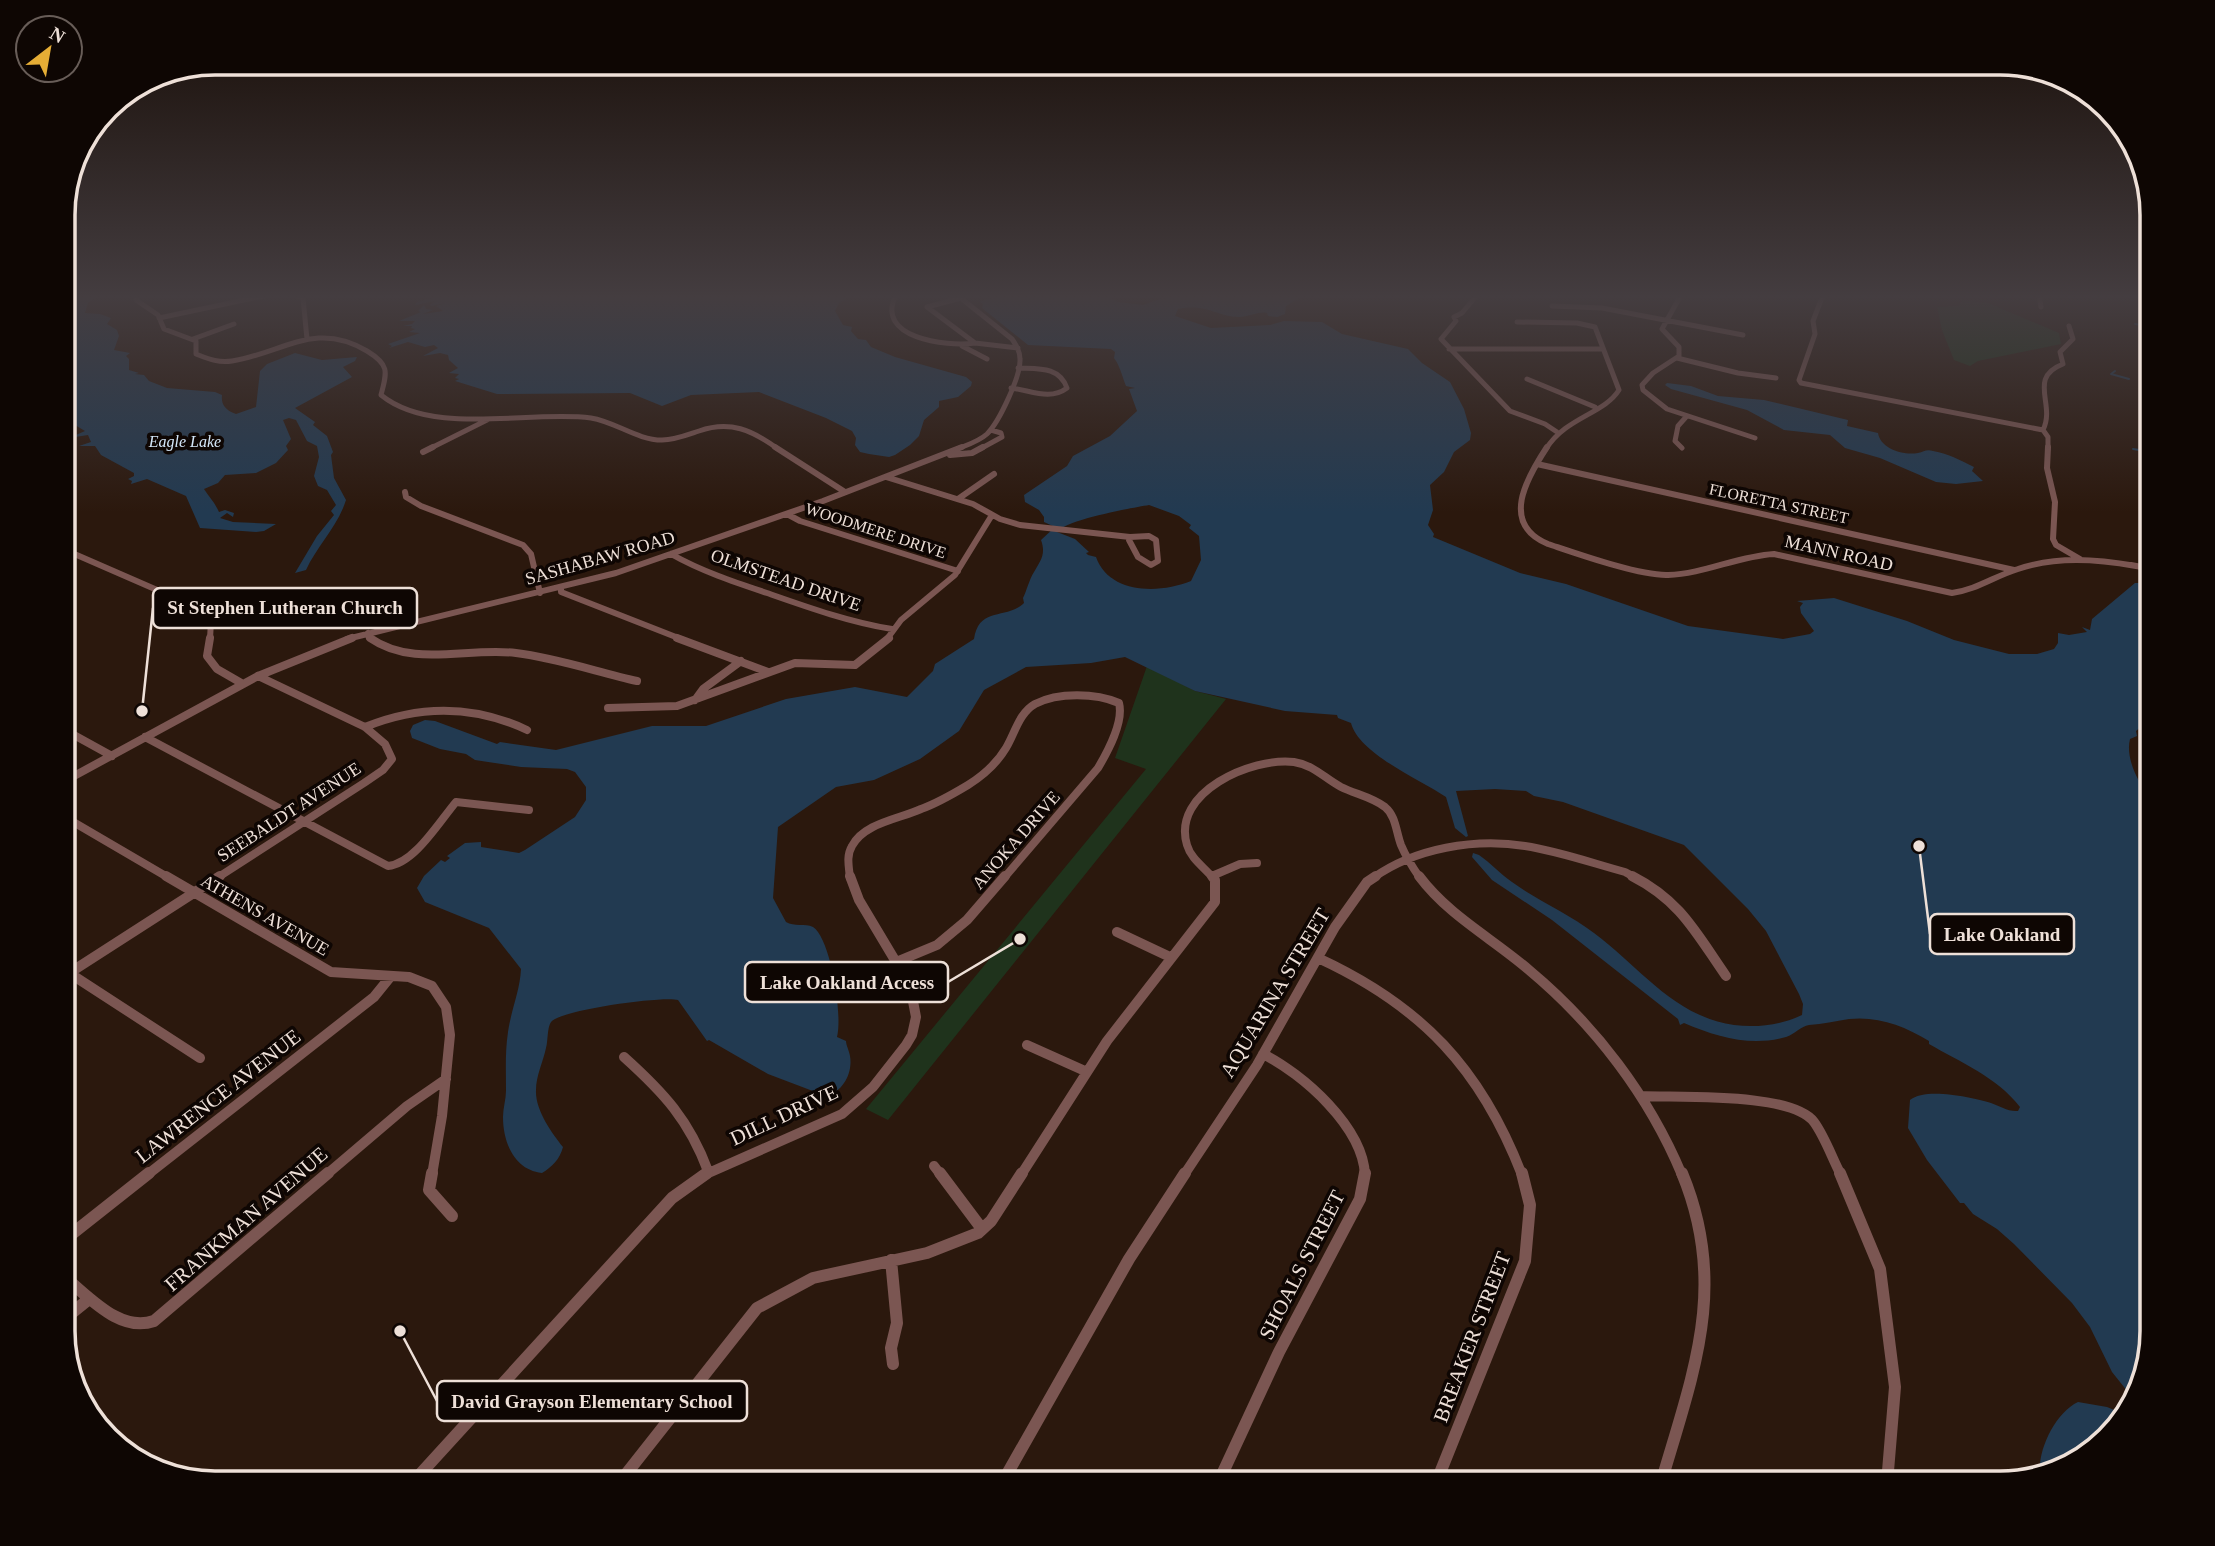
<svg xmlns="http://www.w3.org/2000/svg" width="2215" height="1546" font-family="'Times New Roman',serif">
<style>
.green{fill:#1f331c}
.water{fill:#223a51;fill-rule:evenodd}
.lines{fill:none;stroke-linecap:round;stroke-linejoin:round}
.stream{stroke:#223a51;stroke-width:2}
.minor-far4{stroke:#7b5652;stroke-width:5}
.minor-far3{stroke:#7b5652;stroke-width:6}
.minor-far2{stroke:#7b5652;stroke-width:8}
.minor-far1{stroke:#7b5652;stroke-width:10}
.minor{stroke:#7b5652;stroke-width:12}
.labels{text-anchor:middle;stroke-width:7;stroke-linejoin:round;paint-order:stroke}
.far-water-label{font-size:16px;font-style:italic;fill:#d4e7f9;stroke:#0e0603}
.far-street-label{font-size:16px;fill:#eee0d8;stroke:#0e0603}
.street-label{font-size:18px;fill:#eee0d8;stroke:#0e0603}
.near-street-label{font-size:21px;fill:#eee0d8;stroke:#0e0603}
.rim{fill:none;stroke:#eee0d8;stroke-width:3.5}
.leader{fill:none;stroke:#eee0d8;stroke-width:2.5}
.callout-dot{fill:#eee0d8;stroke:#0e0603;stroke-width:2.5}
.callout{fill:#0e0603;stroke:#eee0d8;stroke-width:2.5}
.callout-label{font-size:19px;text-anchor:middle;font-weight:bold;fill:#eee0d8}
</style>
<rect width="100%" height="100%" fill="#2b180d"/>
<path class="green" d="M1962,300L1988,303L2059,333L2061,344L1978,361L1970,366L1954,360L1942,330L1937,307L1959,306Z
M1147,666L1195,691L1226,699L888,1120L866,1109L1146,769L1115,758Z"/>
<path class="water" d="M63,295H99L88,303L85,313L100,314L111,318L107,324L117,330L119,336L114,350L130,353L126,356L129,359V370L139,373L135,374L144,375L149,381L167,388L215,392L222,395C221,403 224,410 236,414L256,407L260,371L267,364L295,353L322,360L357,357L355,361L343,367L352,377L295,408L315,422L313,425L327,436L333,452L331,455L334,478L346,500C338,526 317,546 306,570L295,573L317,536L334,515L331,511L336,505L327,490L318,486L314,476L319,457L317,446L307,441L296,420L289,418L283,420L291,439L286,446L288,450L276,463L256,473L225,475L218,483L204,489C210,498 215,503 219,512L225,510L234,513L233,517L227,513L220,518L233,522L276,524L264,531L256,532L200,528L186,496L147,479L131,484L132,481L128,479L134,476V473L101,455L95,446H79L91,442L88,435L69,438L85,431L75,425L63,428Z
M443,295H852L839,303L835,311L843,325L852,327L851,331L858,339L866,340L871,347L895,357L966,377L972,382L971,386L958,397L939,401V407L924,420L919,436L910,445L895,455L889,457L869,454L860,452L855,445L856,438L852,431L826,418L759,392L691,395L662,406L630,393L497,394L455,381L459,379L455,378L459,374L449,373L458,368L449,360L448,355L440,353L423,356L438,348L434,345L425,347L408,342L389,348L392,346L388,344L420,333L409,332L415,329L411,328L412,326H403L412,324L415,321H399L421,312L418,311L424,305L426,309L433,310L423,314L443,311L436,306L445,303L432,306L430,305L435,301L415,305L417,302Z
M1013,295H1107L1118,302L1143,305L1160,299L1188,295H1304L1286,306L1285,314L1277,317L1268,316L1267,313C1258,311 1249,317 1239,317C1215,316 1207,303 1178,309L1175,316L1211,328L1270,325L1284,321L1322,322L1342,334L1408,349L1422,363L1450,382L1464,409L1471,433L1470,440L1454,452L1444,472L1430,485L1433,510L1428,525L1434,534L1433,537L1520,573L1566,584L1688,626L1783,639L1810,634L1814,631L1801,613L1800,607L1803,603L1797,601L1834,598L1907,621L1954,640L2009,654H2037L2054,649L2058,643V633L2069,635L2087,632L2082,627L2090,630L2092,619L2135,583H2152V717L2136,731L2137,736L2130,739C2125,759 2139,785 2152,799V1332L2132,1397L2112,1372L2090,1327L2072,1303L2014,1244L1997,1229L1973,1214L1964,1203H1960L1927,1160L1908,1128L1910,1100C1925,1087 1972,1097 1991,1103C2000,1106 2008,1112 2018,1111L2020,1107C1997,1077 1960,1062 1929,1044V1041C1904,1026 1879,1016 1849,1019C1835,1021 1823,1024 1809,1025C1801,1026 1795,1034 1786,1037C1751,1047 1717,1037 1684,1023L1680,1025L1678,1019L1552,920L1492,880L1472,857L1473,853L1479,855C1491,863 1500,874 1512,882C1538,901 1568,913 1594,933C1640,967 1673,1016 1734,1025C1757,1028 1781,1025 1802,1015L1803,1004L1799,994L1766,931L1748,909L1684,845L1563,802L1534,796L1526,791L1495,789L1456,791L1468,836L1466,837L1455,828L1446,797C1421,780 1359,754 1351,723L1338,718L1337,715L1285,711L1195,691L1125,657L1091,663L1026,667L984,690L959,731L920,759L874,780L836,787L778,827L773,898L786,922C794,927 805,923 813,927C830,937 843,1014 837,1037L846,1041C846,1045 849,1050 850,1056C853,1073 843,1092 826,1096L768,1074L709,1040L707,1041L678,1000C662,996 560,1010 551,1022C547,1028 548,1041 546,1048C543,1062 536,1076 536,1090C535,1110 552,1133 563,1147C560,1159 552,1167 542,1173C514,1170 503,1142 503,1117C503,1108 506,1099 506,1091C506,1071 505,1052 508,1032C511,1010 520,991 521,969L489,928L425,902L417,888L424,876L441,860L445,862L450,858L447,856L465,843L481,842V847L519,853L525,850L575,817L586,800V787L575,772L567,769L521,767L475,760L466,754L440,749L412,738L410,731L413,725L425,720L435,721L497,744L500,742L556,750L652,726H706L786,699L855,687L907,697L933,671L935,664L974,639C979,606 1006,620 1024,603L1023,598C1027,590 1029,580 1034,572C1041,560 1046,554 1041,540L1055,527L1044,522V517L1039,510L1025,502L1024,495L1067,466L1073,456L1110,436L1137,411L1129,389L1135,388L1126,386C1122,376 1120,366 1114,358L1115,352L1111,349L1028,345L982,308L983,304L979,301ZM1149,505L1179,516L1191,525L1189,528L1199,536L1201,560L1191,581C1159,594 1109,594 1096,557L1088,555L1086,553L1089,552L1075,539L1057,532C1065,520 1131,508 1149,505Z
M1667,383L1691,386L1718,396L1764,400L1848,420L1847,426L1878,433C1880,448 1903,456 1918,453C1924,452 1926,449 1933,451C1949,454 1960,460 1974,467L1972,471L1983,481L1956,484L1936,482L1880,458L1845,448L1830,435L1784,430L1747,410L1671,389L1665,385Z
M2078,1402L2107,1407L2126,1415L2076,1463L2040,1472C2038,1449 2056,1412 2078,1402Z"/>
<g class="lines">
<path class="stream" d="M2135,324L2152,327
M2115,371L2111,374L2129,379
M2133,449L2152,452"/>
<path class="minor-far4" d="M136,295V300L158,315L164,329L196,341V354C209,359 218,363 232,361C283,353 315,320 367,351C390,365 387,372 381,395C433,437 528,410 591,418C616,422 637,440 662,440C675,440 687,435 699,431C730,420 752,430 778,449
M295,295L303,298L307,339
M896,295C874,338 946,347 975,343
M957,295L1012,339C1016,345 1020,351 1020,359C1021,376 999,422 987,434C978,442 967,445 957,449
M1477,295L1462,313L1454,317L1456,321L1441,339L1510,411L1545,424L1557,432
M1681,295L1662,329L1679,347V356L1653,373L1642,385L1643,390L1667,409L1755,438
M1823,295L1813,321L1815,334L1799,380L1801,383L2043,430
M2039,295L2041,307
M961,298L927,307L975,343L1018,348
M1552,306L1602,308L1743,335
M159,318L268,295
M1517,322L1577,323L1595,327L1619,390C1604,414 1566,417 1546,449
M193,339L234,324
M962,346L987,359
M1449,349H1603
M1677,358L1738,373L1776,378
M1527,379L1595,407
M1011,388C1030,390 1050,401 1067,388C1059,366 1038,369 1018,368
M1682,448L1675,441L1678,426L1686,417
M429,449L489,419
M980,449L1002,437L1001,433L991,430
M2048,449V437L2043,430C2056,404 2027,378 2063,364L2060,352L2073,339L2069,326"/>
<path class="minor-far3" d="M775,447L845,492
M1547,447C1526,479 1500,524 1548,544C1578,554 1640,576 1668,575C1704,574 1738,556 1774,554L1952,593C1976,590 1995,576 2018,569C2057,556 2096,559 2136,566
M2048,447L2047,468L2055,502L2053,539L2056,545L2080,559
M423,452L433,447
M950,455L972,453L983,447
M1537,464L2014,570
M886,477L973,504L1000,519L1020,525L1130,537
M405,492L406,497L421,506L523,545L531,554L540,593
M958,499L994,474
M787,514L800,521L958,571
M1149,536L1156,540L1158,561L1151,565L1138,557L1129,540L1130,537Z
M63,549L203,610L211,621L210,639
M671,554C701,571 734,582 767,593C807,607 849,622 892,629
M2131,565L2152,569
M561,588V592L681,639
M368,633L371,639
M347,639L616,573L823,501L962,447
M887,639L901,620L955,575L992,515"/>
<path class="minor-far2" d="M210,638L207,656L217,669L243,684
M370,638C413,668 467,647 516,653C557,658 597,672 637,681
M677,638L768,672
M695,700L703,689L741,661
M608,708L677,706L795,663L855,665L889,638
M365,727C419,705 474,705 527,730
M63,729L112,756
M145,737L388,866C414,864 439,822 456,802L529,810
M63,782L258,676L352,638
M63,816L169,878
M1212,876L1240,864L1257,863
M217,878L364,783L383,770L392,759L385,744L365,727L258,676
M850,878C849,867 846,856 852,846C864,823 899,819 921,809C938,803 953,794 968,785C984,775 997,763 1006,748C1015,733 1019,713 1035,704C1058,692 1096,693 1119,703C1124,722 1108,751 1098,768L1004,878
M1213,878C1204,867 1191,859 1187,845C1171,792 1252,757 1294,762C1314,765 1324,778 1341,787C1355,794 1372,797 1385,807C1396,816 1396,832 1401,845C1406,857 1413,868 1420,878
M1373,878C1415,848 1475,838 1525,846C1558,851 1592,863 1625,872L1636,878"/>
<path class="minor-far1" d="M166,876L331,972L409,977L432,986L446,1007L450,1035L442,1116L432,1175
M850,876L859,900L896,962
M1419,876C1449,916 1492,938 1529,970C1595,1025 1649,1096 1682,1175
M1632,876C1681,901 1696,933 1726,976
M1117,932L1170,957
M1318,958C1422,1006 1481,1069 1522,1175
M896,962L937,945L967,920L1005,876
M63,969L200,1058
M63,977L220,876
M1027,1045L1085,1071
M1263,1054C1303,1074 1363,1127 1365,1175
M624,1057C664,1093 689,1120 708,1171
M1641,1096C1679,1098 1791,1092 1814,1122C1825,1137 1832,1158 1841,1175
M934,1166L941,1175
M147,1175L374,997L391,976
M326,1175L407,1106L446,1079
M704,1175L842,1114L873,1087L906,1045L912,1035L916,1017L912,996L896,962
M1021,1175L1107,1041L1215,902V880L1212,876
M1184,1175L1257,1065L1335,927L1367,882L1376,876"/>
<path class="minor" d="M432,1173L429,1190L452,1216
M940,1173L982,1229
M1840,1173L1880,1269L1895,1387L1887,1483
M63,1241L149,1173
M891,1260L897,1323L891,1348L893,1364
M63,1276C89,1296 119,1333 154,1321L328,1173
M63,1320L89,1299
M412,1483L672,1198L707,1173
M619,1483L757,1308L813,1278L927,1253L978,1233L991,1221L1022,1173
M1002,1483L1129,1259L1185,1173
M1218,1483L1279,1352L1360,1199L1365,1173
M1436,1483L1525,1261L1530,1205L1522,1173
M1661,1483C1693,1373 1729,1286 1682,1173"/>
</g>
<linearGradient id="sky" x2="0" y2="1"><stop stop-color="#180d07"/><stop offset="0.58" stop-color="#443d40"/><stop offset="1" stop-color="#443d40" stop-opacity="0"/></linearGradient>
<rect width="2215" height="512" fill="url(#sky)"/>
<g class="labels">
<g class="far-water-label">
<text x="185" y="447">Eagle Lake</text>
</g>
<g class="far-street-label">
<text transform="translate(1779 503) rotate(12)" y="6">FLORETTA STREET</text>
<text transform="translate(876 530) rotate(18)" y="6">WOODMERE DRIVE</text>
</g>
<g class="street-label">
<text transform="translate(1839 553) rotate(13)" y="6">MANN ROAD</text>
<text transform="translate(600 558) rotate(-16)" y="6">SASHABAW ROAD</text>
<text transform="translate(786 580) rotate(19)" y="6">OLMSTEAD DRIVE</text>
<text transform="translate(289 812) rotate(-33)" y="6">SEEBALDT AVENUE</text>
<text transform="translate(1016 840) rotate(-49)" y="6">ANOKA DRIVE</text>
<text transform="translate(265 915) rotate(30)" y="6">ATHENS AVENUE</text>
</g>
<g class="near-street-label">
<text transform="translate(1275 993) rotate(-59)" y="7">AQUARINA STREET</text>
<text transform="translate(218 1096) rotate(-38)" y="7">LAWRENCE AVENUE</text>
<text transform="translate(784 1115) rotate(-25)" y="7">DILL DRIVE</text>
<text transform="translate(246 1219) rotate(-41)" y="7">FRANKMAN AVENUE</text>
<text transform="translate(1302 1265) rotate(-63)" y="7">SHOALS STREET</text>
<text transform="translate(1472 1337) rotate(-69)" y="7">BREAKER STREET</text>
</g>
</g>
<path d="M0 0H2215V1546H0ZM215 75H2000A140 140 0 0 1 2140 215V1331A140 140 0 0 1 2000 1471H215A140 140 0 0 1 75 1331V215A140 140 0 0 1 215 75Z" fill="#0e0603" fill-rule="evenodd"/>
<path class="rim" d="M215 75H2000A140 140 0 0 1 2140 215V1331A140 140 0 0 1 2000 1471H215A140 140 0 0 1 75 1331V215A140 140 0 0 1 215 75Z"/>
<path class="leader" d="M142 711L153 608M1919 846L1930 934M1020 939L948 982M400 1331L437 1401"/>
<g class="callout-dot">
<circle cx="142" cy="711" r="7"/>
<circle cx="1919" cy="846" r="7"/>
<circle cx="1020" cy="939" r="7"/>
<circle cx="400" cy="1331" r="7"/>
</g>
<g class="callout">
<rect x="153" y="588" width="264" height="40" rx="7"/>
<rect x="1930" y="914" width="144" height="40" rx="7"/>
<rect x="745" y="962" width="203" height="40" rx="7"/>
<rect x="437" y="1381" width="310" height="40" rx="7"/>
</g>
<g class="callout-label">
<text x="285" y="614">St Stephen Lutheran Church</text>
<text x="2002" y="941">Lake Oakland</text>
<text x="847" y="989">Lake Oakland Access</text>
<text x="592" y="1408">David Grayson Elementary School</text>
</g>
<g transform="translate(49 49) rotate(31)"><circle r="33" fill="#0e0603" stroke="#685d58" stroke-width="2"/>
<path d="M0-5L12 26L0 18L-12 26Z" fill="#e5ad35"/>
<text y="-10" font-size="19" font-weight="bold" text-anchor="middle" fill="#eee0d8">N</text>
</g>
</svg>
